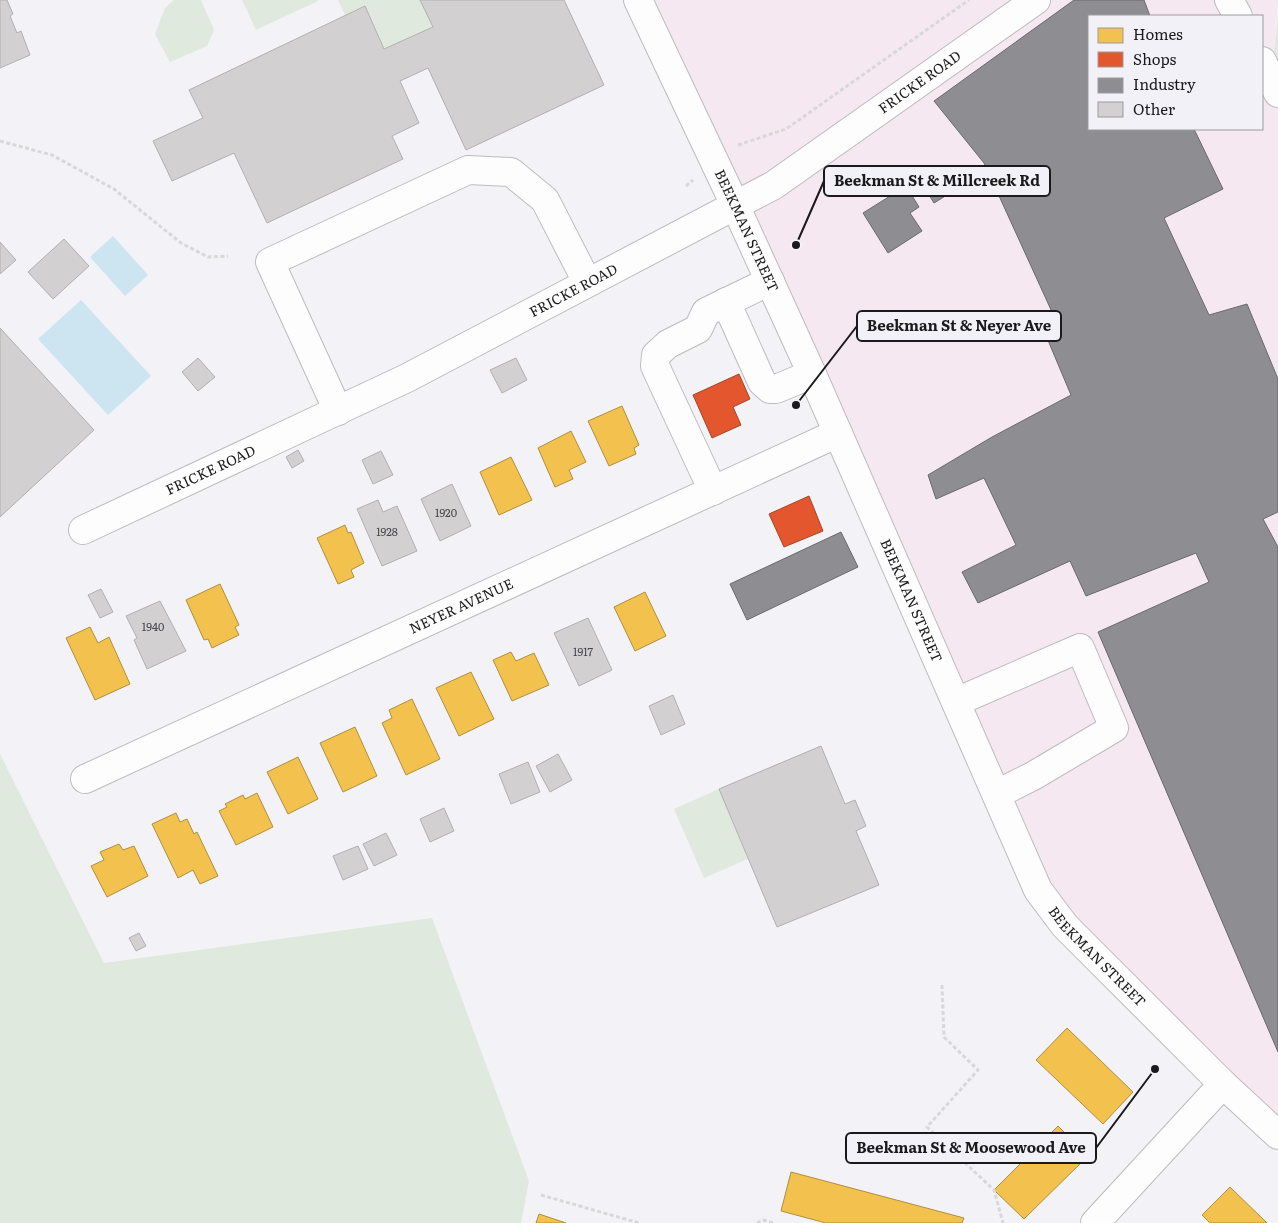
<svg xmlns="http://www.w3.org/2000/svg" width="1278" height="1223" font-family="Literata,serif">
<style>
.industrial{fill:#f5e8f1;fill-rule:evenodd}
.green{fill:#e0e9de}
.water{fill:#cce5f0}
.homes{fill:#f2c14e;stroke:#b18f3f}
.shops{fill:#e4572e;stroke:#a74428}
.industry{fill:#8d8d92;stroke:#6a6a6e}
.building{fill:#d3d0d2;stroke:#b1afb1}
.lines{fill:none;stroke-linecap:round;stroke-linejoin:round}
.minor-casing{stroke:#bcbcbe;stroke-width:30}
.major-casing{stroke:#bcbcbe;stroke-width:30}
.path{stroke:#d8d8d9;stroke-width:3;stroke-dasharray:4 2.5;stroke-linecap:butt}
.minor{stroke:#fdfdfe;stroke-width:28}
.major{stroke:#fdfdfe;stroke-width:28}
.labels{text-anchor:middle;stroke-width:5;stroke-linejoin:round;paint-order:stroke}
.number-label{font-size:11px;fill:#484749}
.street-label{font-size:14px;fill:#1a191b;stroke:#f2f1f7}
.leader{fill:none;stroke:#1a191b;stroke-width:2}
.callout-dot{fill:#1a191b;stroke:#f2f1f7;stroke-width:2}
.callout{fill:#f2f1f7;stroke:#1a191b;stroke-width:2}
.callout-label{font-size:15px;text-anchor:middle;font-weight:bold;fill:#1a191b}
</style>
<rect width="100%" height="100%" fill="#f3f2f6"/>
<path class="industrial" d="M638,0H1278L1271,79L1278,93V1135L1065,926ZM1089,16H1262V129H1089Z"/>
<path class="green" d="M174,0H201L214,30L207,46L170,62L155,34L165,8Z
M242,0H317L318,1L256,30Z
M338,0H420L433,27L384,49L365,6L345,15Z
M1278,14V93L1271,79Z
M0,754L104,963L432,918L529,1181L521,1223H0Z
M719,789L748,859L704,878L674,809Z"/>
<path class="water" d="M113,236L148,275L125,296L90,257Z
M81,300L151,376L108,415L38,339Z"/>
<path class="homes" d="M622,406L639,445L634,448L636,454L609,466L588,421Z
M571,431L586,462L569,470L573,479L555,487L538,448Z
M511,457L532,500L499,515L480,472Z
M345,525L348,533L351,532L364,563L351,570L354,577L338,584L317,538Z
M220,584L239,625L235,627L239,635L212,648L208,639L204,640L186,600Z
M645,592L666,636L635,651L614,607Z
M90,627L98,643L109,637L130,684L95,700L66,638Z
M511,652L516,661L534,653L549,685L512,701L493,660Z
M471,672L494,719L459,736L436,688Z
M412,699L440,759L406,775L382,723L392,718L389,710Z
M355,727L377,776L343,792L320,743Z
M298,757L318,799L288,814L267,772Z
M257,793L273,827L236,845L219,811L227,807L225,804L243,795L245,799Z
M176,813L180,822L187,819L194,834L197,832L218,876L200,884L193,870L178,878L152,824Z
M119,844L123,850L134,846L148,876L107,897L91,866L104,860L100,852Z
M1067,1028L1133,1092L1103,1124L1036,1060Z
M1058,1126L1088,1156L1024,1219L994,1190Z
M791,1172L964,1218L962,1223H826L781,1211Z
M1230,1187L1267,1223H1210L1202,1215Z
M539,1214L566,1223H536Z"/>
<path class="shops" d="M739,374L750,399L733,407L741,425L712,438L693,395Z
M809,496L823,531L784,547L769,514Z"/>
<path class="industry" d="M1074,0H1144L1150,16H1089V129H1194L1223,189L1164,218L1209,315L1247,304L1278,379V512L1263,519L1278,547V1052L1098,632L1209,582L1196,553L1086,596L1070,561L978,603L962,572L1016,545L984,478L936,499L928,475L992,437L1071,395L1039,319L1052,312L984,163L934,101Z
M940,182L947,195L934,203L926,190Z
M906,186L919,207L910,213L922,231L888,253L863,213Z
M841,532L858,567L747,620L730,584Z"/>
<path class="building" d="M0,0H7L13,14L10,16L17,33L21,31L30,55L0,68Z
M420,0H564L604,85L466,150L428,68L400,81L419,123L392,136L403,159L267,223L234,153L172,181L153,141L203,118L189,90L365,6L384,49L433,27Z
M64,239L89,266L53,299L28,272Z
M0,242L16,260L0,274Z
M0,328L94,430L0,517Z
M198,358L215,377L198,391L182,372Z
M516,358L527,380L502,393L490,370Z
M298,450L304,461L292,468L286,457Z
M381,451L393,475L373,484L362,460Z
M452,484L471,526L440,541L421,499Z
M378,500L383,512L397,506L417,551L382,566L357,509Z
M101,589L113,612L100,618L88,595Z
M160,601L186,651L147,669L134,640L137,638L126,616Z
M588,618L612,670L579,686L554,633Z
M673,695L685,724L661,735L649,706Z
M821,746L845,804L855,800L866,826L856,831L879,885L777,927L719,789Z
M558,754L572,780L550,792L536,766Z
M528,762L540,792L511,804L499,774Z
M444,808L454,831L430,842L420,819Z
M386,833L397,855L374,866L363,844Z
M358,846L368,869L343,880L333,856Z
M139,933L146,946L136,951L129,938Z"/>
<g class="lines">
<defs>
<g id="minor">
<path d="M1229,0L1238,16"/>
<path d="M1262,61L1278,93"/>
<path d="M726,302L762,382L770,389H776L812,374"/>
<path d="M338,411L270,262L468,170L511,172L545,200L587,282"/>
<path d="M713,491L655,366L656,355L668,344L698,329L706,312L770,281"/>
<path id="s1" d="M83,530L407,378L774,185L1036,0"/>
<path d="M956,702L1080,648L1114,728L1033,776L997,794"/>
<path id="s2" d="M85,779L838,433"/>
<path d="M1095,1223L1223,1084"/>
</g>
<g id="major">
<path id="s3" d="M638,0L735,205L812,374L1038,890L1065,926L1223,1084L1278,1135"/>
</g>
</defs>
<use href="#minor" class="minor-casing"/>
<use href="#major" class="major-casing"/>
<path class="path" d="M0,141L52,155L114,189L181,243L208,257L228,256
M738,145L786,129L969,0
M686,186L693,180
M942,985L944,1037L978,1070L927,1127L994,1190L1003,1223
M541,1195L639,1223
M757,1223L763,1220L774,1223"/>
<use href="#minor" class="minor"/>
<use href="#major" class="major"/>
</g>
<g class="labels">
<g class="number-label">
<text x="446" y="517">1920</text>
<text x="387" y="536">1928</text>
<text x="153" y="631">1940</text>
<text x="583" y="656">1917</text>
</g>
<g class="street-label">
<text dy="5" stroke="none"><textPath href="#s1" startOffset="951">FRICKE ROAD</textPath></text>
<text dy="5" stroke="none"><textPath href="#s3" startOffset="255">BEEKMAN STREET</textPath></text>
<text dy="5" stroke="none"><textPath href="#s1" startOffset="546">FRICKE ROAD</textPath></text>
<text dy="5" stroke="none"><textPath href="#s1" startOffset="141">FRICKE ROAD</textPath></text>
<text dy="5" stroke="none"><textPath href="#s3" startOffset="660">BEEKMAN STREET</textPath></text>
<text dy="5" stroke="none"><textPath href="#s2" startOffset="414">NEYER AVENUE</textPath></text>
<text dy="5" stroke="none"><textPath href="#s3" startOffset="1065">BEEKMAN STREET</textPath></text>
</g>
</g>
<path class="leader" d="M796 245L824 181M796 405L857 326M1155 1069L1096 1148"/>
<g class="callout-dot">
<circle cx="796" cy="245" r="5"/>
<circle cx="796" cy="405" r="5"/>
<circle cx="1155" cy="1069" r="5"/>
</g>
<g class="callout">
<rect x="824" y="166" width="226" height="30" rx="5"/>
<rect x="857" y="311" width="204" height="30" rx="5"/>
<rect x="846" y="1133" width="250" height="30" rx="5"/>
</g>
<g class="callout-label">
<text x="937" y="186">Beekman St &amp; Millcreek Rd</text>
<text x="959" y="331">Beekman St &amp; Neyer Ave</text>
<text x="971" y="1153">Beekman St &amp; Moosewood Ave</text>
</g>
<rect x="1088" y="15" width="175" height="115" fill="#f2f1f7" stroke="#9c9b9f"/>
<rect x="1098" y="28" width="25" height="15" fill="#f2c14e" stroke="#9c9b9f"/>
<text x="1133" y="40" font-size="15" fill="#1a191b">Homes</text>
<rect x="1098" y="52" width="25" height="15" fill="#e4572e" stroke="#9c9b9f"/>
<text x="1133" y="65" font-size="15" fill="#1a191b">Shops</text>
<rect x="1098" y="78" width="25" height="15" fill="#8d8d92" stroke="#9c9b9f"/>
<text x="1133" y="90" font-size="15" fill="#1a191b">Industry</text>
<rect x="1098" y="102" width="25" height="15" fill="#d3d0d2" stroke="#9c9b9f"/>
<text x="1133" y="115" font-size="15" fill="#1a191b">Other</text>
</svg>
